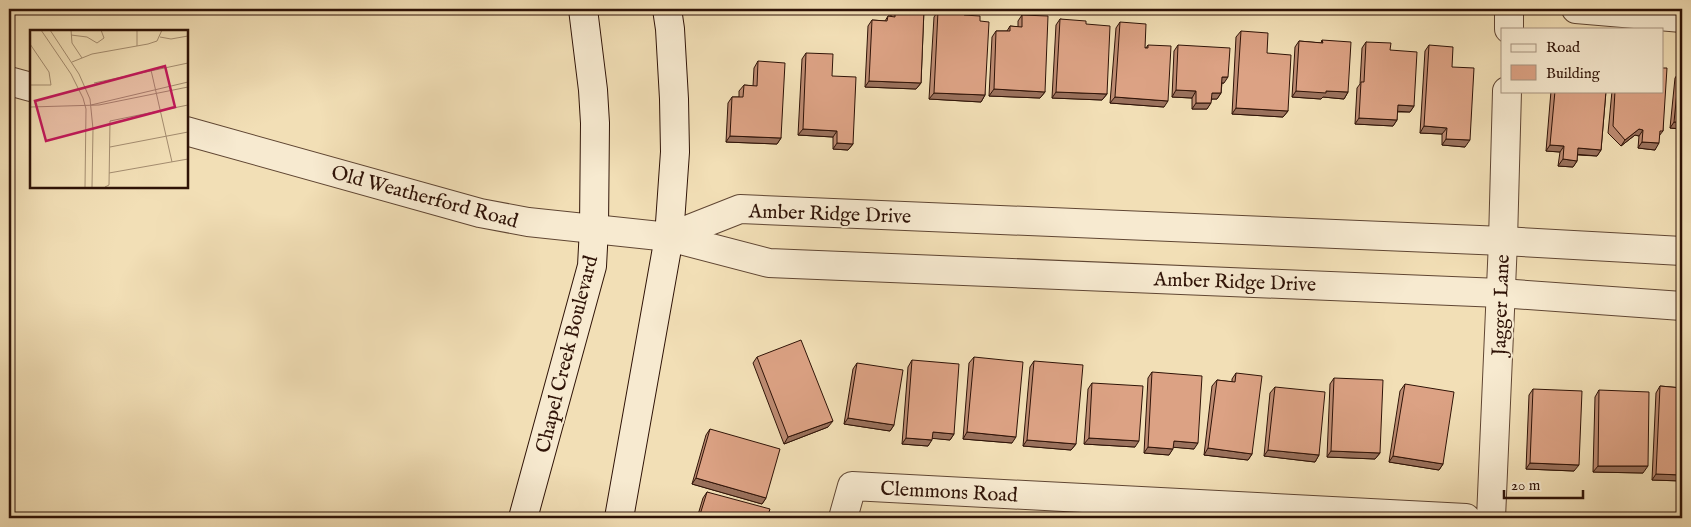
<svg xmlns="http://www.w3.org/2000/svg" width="1691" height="527" font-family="'IM FELL English',serif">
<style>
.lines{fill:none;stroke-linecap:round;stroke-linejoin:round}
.minor-casing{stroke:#604633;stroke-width:30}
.tertiary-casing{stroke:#604633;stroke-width:30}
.secondary-casing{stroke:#2f1307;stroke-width:30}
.minor{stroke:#f7ead0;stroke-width:28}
.tertiary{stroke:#f7ead0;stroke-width:28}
.secondary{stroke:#f7ead0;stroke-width:28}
.wall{fill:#bd8b72;stroke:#2f1307}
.shaded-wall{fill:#9a715c;stroke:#2f1307}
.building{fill:#dca284;stroke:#2f1307}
.labels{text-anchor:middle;stroke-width:4;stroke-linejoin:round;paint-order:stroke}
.street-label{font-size:20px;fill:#2f1307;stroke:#f7ead0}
.inset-road{fill:none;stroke:#a48d70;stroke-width:1}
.view{fill:#c2185b;fill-opacity:0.15;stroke:#c2185b;stroke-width:2.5}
.inset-edge{fill:none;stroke:#2f1307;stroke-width:2.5}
</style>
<rect width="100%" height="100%" fill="#f2dfb6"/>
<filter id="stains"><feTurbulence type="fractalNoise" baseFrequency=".004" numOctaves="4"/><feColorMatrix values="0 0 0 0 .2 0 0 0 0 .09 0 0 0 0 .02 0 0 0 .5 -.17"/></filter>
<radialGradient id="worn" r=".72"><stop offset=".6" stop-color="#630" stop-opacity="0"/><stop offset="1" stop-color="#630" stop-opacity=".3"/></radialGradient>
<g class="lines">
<defs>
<path id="minor" d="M1576,9L1682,18
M1509,29V9
M843,518L852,486L1466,518
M1491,518L1503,241L1507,91"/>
<path id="tertiary" d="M9,81L31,87
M186,131L480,213L528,222L669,237L769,263L1500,293L1682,306
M669,237L740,209L1503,241L1682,251"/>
<path id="secondary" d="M523,518L592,266L594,228L595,123L593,90L583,9
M619,518L669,237L675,152L674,99L670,29L667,9"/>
</defs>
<use href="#minor" class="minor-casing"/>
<use href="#tertiary" class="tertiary-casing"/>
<use href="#secondary" class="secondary-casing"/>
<use href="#minor" class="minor"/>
<use href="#tertiary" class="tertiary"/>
<use href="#secondary" class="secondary"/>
</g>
<path class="wall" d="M894,9H924L921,83L916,89L865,87L868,26L872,20L885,21L888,16H891V12Z
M938,11L964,15L980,21L985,95L981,102L929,99L934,17Z
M1022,15L1045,92L1040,98L989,96L992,37L996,31H1007L1010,26L1018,27V21Z
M1060,19L1086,24L1107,94L1102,100L1052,98L1056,25Z
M1120,22L1145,48H1146L1148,45L1164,107L1110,103L1116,28Z
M1241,31L1267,53L1288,111L1283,117L1232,114L1236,37Z
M1322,40L1348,92L1344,99L1323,97L1321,99L1292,97L1295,47L1299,41L1321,43Z
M1366,42L1390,50L1414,106L1410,112H1397V120L1393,126L1355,124L1357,88L1360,84L1362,48Z
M1178,45L1224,83H1222L1221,93L1217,99H1212L1207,109H1192V98L1172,97L1174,51Z
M1429,45L1452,67L1465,147L1442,145V134L1420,133L1425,51Z
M806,53L832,76L853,144L848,150L833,149V137L798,135L802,59Z
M758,61L781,138L777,144L726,142L728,103L732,97H739V91L744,85L753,86L754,68Z
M1679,72H1682V129L1670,128L1675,78Z
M1551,91H1606L1601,150L1597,156L1577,155V161L1573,167L1558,166L1560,152L1546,151Z
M1612,91H1662L1663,131L1659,136L1655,150L1638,148L1639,136L1635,135L1621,146L1608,133Z
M757,357L828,427L784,444L753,363Z
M974,357L1012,443L963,439L969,363Z
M912,360L954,434L950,440L932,438L928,446L902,444L908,367Z
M1034,361L1076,444L1071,450L1023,446L1030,367Z
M857,363L894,425L890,431L844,424L853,369Z
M1152,372L1194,449L1173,447L1169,455L1144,453L1148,378Z
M1236,373L1252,454L1248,460L1204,455L1212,386L1217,380L1232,382V379Z
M1334,378L1380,453L1375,459L1327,457L1330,384Z
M1092,383L1135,447L1084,444L1088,389Z
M1405,384L1443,464L1439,470L1389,462L1400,391Z
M1660,386L1682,388V481L1652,480L1656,393Z
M1275,387L1319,455L1315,462L1264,456L1270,393Z
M1533,389L1574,471L1526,469L1529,395Z
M1599,390L1643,473L1593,472L1595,397Z
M710,429L766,498L762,504L692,484L706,435Z
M707,492L767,518H697L703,498Z"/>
<path class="shaded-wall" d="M1222,77H1228L1224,83H1218Z
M869,81L921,83L916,89L865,87Z
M994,89L1045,92L1040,98L989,96Z
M1176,90L1196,91L1192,98L1172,97Z
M1296,91H1326L1348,92L1344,99L1323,97L1321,99L1292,97Z
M1056,92L1107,94L1102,100L1052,98Z
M934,93L985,95L981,102L929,99Z
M1212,93H1221L1217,99H1208Z
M1115,97L1168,101L1164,107L1110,103Z
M1196,103H1211L1207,109H1192Z
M1398,105L1414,106L1410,112L1393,111Z
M1236,108L1288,111L1283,117L1232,114Z
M1359,118L1397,120L1393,126L1355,124Z
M1674,122H1682V129L1670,128Z
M1424,126L1447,128L1442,134L1420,133Z
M803,129L837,131L833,137L798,135Z
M1639,129L1643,130L1639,136L1635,135L1621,146L1625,140Z
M730,136L781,138L777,144L726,142Z
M1446,139L1470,140L1465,147L1442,145Z
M1642,142L1659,143L1655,150L1638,148Z
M837,143L853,144L848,150L833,149Z
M1550,145L1564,146L1560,152L1546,151Z
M1578,148L1601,150L1597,156L1574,154Z
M1563,159L1577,161L1573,167L1558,166Z
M848,418L894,425L890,431L844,424Z
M833,421L828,427L784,444L788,437Z
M933,432L954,434L950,440L928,438Z
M967,432L1016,437L1012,443L963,439Z
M906,438L932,440L928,446L902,444Z
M1089,438L1139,441L1135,447L1084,444Z
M1027,440L1076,444L1071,450L1023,446Z
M1174,441L1198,443L1194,449L1170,447Z
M1148,447L1173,449L1169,455L1144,453Z
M1208,448L1252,454L1248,460L1204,455Z
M1268,450L1319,455L1315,462L1264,456Z
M1331,451L1380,453L1375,459L1327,457Z
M1393,456L1443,464L1439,470L1389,462Z
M1530,463L1579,465L1574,471L1526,469Z
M1598,466H1648L1643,473L1593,472Z
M1656,474L1682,475V481L1652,480Z
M696,478L766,498L762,504L692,484Z"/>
<path class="building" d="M895,9H924L921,83L869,81L872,20L887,21L888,16L895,17Z
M938,11L964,12V15L980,16V21L989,22L985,95L934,93Z
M1022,15L1048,16L1045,92L994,89L996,31H1010V26L1022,27Z
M1060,19L1086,21V24L1110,26L1107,94L1056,92Z
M1120,22L1146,24L1145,48H1148V45L1171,46L1168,101L1115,97Z
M1241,31L1268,33L1267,53L1291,55L1288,111L1236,108Z
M1322,40L1351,42L1348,92L1326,91V93L1296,91L1299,41L1323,43Z
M1366,42L1391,43L1390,50L1417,52L1414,106L1398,105L1397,120L1359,118L1361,82H1364Z
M1178,45L1230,48L1228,77H1222L1221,93H1212L1211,103H1196V91L1176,90Z
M1429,45L1453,47L1452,67L1474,68L1470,140L1446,139L1447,128L1424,126Z
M806,53L833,54L832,76L856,77L853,144L837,143V131L803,129Z
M758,61L785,63L781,138L730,136L732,97H743L744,85L757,86Z
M1662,68H1667L1663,131H1660L1659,143L1642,142L1643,130L1639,129L1625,140L1613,126L1615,91H1662Z
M1679,72H1682V122H1674Z
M1555,91H1606L1601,150L1578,148L1577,161L1563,159L1564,146L1550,145Z
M801,340L833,421L788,437L757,357Z
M974,357L1023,362L1016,437L967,432Z
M912,360L959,364L954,434L933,432L932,440L906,438Z
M1034,361L1083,365L1076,444L1027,440Z
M857,363L903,370L894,425L848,418Z
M1152,372L1202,376L1198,443L1174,441L1173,449L1148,447Z
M1236,373L1262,376L1252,454L1208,448L1217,380L1235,382Z
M1334,378L1383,380L1380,453L1331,451Z
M1092,383L1143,386L1139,441L1089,438Z
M1405,384L1454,392L1443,464L1393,456Z
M1660,386L1682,388V475L1656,474Z
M1275,387L1325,392L1319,455L1268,450Z
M1533,389L1582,391L1579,465L1530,463Z
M1599,390L1649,392L1648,466H1598Z
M710,429L780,449L766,498L696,478Z
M707,492L770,509L767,518H699Z"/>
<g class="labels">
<g class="street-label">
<text transform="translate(425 196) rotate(15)" y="7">Old Weatherford Road</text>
<text transform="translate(830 213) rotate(2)" y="7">Amber Ridge Drive</text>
<text transform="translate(1235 281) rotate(2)" y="7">Amber Ridge Drive</text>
<text transform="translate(1500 305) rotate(-88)" y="7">Jagger Lane</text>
<text transform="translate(566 354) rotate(-76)" y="7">Chapel Creek Boulevard</text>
<text transform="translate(949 491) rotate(3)" y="7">Clemmons Road</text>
</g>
</g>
<g transform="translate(30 30)">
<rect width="158" height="158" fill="#f2dfb6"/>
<path class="inset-road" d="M11,0L41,44L53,68L56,79L55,157M20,0L49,44L60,69L63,99L62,157M41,0L42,13L52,28M107,0V16M41,5L57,7L67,13L74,8L71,0M130,7L141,9L158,6M0,14L19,42L21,55H0M42,32L62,24L118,14L127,11L132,0M121,40L142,132M64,53L158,33M61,75L158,52M0,77L69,75L158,57M80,117L158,102M79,143L158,129M75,157L79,155L80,91L158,75"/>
<path class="view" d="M135,36L145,77L16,111L5,71Z"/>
<rect width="158" height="158" class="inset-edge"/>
</g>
<rect width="1691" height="527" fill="none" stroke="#f2dfb6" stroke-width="30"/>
<rect x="10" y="10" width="1671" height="507" fill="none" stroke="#2f1307" stroke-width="2.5"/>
<rect x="15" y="15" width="1661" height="497" fill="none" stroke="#2f1307"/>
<rect x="1501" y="28" width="162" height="65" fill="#f7ead0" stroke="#a79480"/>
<rect x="1511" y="44" width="25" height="8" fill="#f7ead0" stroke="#a79480"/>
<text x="1546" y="52" font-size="15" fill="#2f1307">Road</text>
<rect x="1511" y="65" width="25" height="15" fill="#dca284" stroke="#a79480"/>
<text x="1546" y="78" font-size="15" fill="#2f1307">Building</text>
<path d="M1504 490v8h79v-8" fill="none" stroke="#2f1307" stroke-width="2.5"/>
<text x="1511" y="490" font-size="15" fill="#2f1307" stroke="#f7ead0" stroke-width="4" paint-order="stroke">20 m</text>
<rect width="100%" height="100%" filter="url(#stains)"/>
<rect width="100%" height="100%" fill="url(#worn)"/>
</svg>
